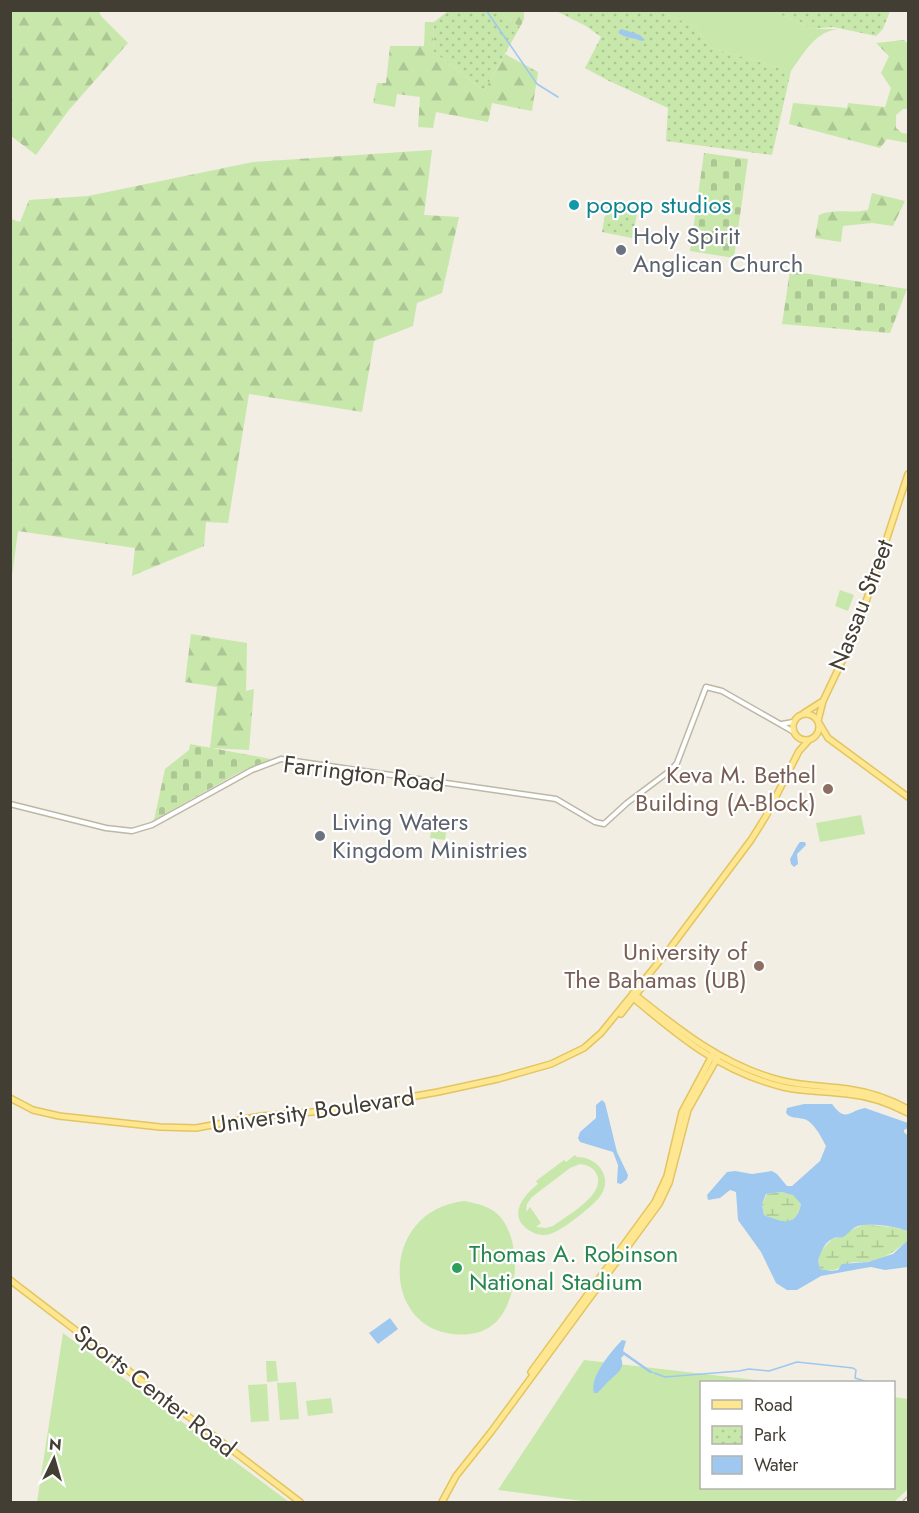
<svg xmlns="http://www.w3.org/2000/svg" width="919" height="1513" font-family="Jost,sans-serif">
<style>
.grass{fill:#c7e7ab;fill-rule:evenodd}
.forest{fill:url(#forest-firs)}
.wetland{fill:url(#wetland-marsh)}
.cemetery{fill:url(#cemetery-stones)}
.park{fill:url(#park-dots)}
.water{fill:#9ec8f0;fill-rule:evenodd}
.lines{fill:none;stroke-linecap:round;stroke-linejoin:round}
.stream{stroke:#9ec8f0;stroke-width:1.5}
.minor-casing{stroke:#bdb7a6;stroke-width:7}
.major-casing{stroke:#e3c560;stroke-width:8}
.minor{stroke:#fff;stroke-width:4}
.major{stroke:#fee790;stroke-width:5}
.culture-dot{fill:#0f9aa8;stroke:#fff;stroke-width:2}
.worship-dot{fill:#6b7280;stroke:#fff;stroke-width:2}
.education-dot{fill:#8d6e63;stroke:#fff;stroke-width:2}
.leisure-dot{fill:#2e9e5b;stroke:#fff;stroke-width:2}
.labels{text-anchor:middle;stroke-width:4.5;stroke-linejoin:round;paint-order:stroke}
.culture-label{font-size:24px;fill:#0d838f;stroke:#fff;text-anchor:start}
.worship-label{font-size:24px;fill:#5b616d;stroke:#fff;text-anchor:start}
.street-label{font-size:24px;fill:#433e33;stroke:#fff}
.education-label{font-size:24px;fill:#785e54;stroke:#fff;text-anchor:end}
.leisure-label{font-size:24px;fill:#27864d;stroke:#fff;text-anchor:start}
</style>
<defs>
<pattern id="forest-firs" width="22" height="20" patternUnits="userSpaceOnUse" patternTransform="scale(1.5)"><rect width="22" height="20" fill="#c7e7ab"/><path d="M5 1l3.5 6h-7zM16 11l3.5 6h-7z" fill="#acc794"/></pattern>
<pattern id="wetland-marsh" width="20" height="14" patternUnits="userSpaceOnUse" patternTransform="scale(1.5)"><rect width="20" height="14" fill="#c7e7ab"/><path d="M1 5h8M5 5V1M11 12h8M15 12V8" fill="none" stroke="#acc794"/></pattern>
<pattern id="cemetery-stones" width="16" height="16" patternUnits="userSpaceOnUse" patternTransform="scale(1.5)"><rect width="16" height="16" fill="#c7e7ab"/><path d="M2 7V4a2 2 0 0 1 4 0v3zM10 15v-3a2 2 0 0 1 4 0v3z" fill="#acc794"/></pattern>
<pattern id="park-dots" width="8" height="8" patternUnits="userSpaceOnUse" patternTransform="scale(1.5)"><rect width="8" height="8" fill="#c7e7ab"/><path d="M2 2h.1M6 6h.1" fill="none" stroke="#acc794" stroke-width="1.8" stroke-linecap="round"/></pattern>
</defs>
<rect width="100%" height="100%" fill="#f2eee3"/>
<path class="grass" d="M659,11H773L813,29H837C814,33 804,53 791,71L711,48L696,27Z
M840,590L854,595L848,611L835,606Z
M861,815L865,834L820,842L816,823Z
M432,825L447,827L445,840L430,838Z
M575,1155L577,1157C597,1157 613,1176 601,1195C596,1204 560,1232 550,1234C544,1236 537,1235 532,1232C506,1218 522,1196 538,1184L536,1181L564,1160L566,1162ZM580,1164C587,1165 593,1167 596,1173C608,1194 566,1216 553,1226L546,1228L536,1227L541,1223L530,1207L526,1212L527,1204L532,1197L570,1168Z
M465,1201C479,1204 493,1207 502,1219C521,1244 519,1299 496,1322C485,1333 468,1336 453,1334C379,1326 381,1209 465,1201Z
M63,1333L289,1502H37Z
M584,1360L772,1382H702V1488H894V1397L908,1399V1489L894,1502H590L498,1490Z
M266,1361H276L278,1381L267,1382Z
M296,1382L299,1419L280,1420L277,1383Z
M267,1384L269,1421L251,1422L248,1385Z
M331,1398L333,1413L308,1416L306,1401Z"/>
<path class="forest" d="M11,10L99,11L101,16L128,43L68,111L36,155L11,136Z
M497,11H524V19L520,27Z
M425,22H434L433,51L484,91L505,54L538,72L532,111L492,103L488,122L436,112L433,128L418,127L420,97L397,94L395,107L373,103L377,83H386L390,46H424Z
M904,40L908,44V109H903L896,115V128L902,133L908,134V143L887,139L880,148L789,124L793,103L847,108L848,103L885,107L891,88L881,73L889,56L876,43Z
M432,150L424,215L459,217L442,293L417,303L413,326L374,341L362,412L249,394L228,523L206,522L204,546L132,576L135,548L18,531L11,584V219L20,222L29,200L88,196L253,162Z
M872,193L905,201L893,226L872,223L843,226L841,242L815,238L819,215C837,208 849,214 868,210Z
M191,634L247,643L246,691L254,689L249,750L210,748L217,687L185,682Z"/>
<path class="wetland" d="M782,1192L793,1194L801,1204C795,1229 782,1222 764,1215L762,1204L767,1194Z
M866,1224C880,1228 895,1224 908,1232V1240C895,1252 884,1259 866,1262C860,1263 852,1261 847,1264C834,1270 835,1272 820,1269L818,1261L821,1251L832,1239L844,1236L850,1230Z"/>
<path class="cemetery" d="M704,153L748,159L734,258L690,251Z
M790,271L907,289L890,333L782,324Z
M190,744L271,759L238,773L154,820L165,769L189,750Z"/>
<path class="park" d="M448,11H497L520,27L484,91L433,51L434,22Z
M556,11H659L696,27L711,48L791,71L772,155L666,141L668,108L607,80L585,68L601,37L586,26Z
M773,11L890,10V11L883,29L876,36L833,27L813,29Z
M607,203L638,209L632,238L602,232Z"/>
<path class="water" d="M621,29L640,35L645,40L642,41C634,37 624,39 618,32Z
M800,842H805L806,845L797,854L798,864L794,867L791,864L790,859C792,856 798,843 800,842Z
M602,1100L605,1103L617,1152L628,1175L627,1179L621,1184L617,1183L618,1165L613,1152L580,1142L578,1138L580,1132L596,1118V1105Z
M804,1104H832C846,1123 848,1111 865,1108L908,1123V1128L904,1130V1132L908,1136V1232C900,1226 868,1223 858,1226C851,1228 849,1234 843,1237C840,1238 837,1237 834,1238C824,1242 821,1252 818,1261L820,1269L831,1271L838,1270L842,1264L868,1262L893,1254L908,1240V1267L885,1270L871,1267L859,1269L821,1276L797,1290H787L776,1283L761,1252L738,1220L736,1192L730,1190L720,1198L708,1200L707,1195L727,1172L735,1171L752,1174L772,1171L777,1174L787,1186H792L820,1161L826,1146C822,1138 813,1121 804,1119C796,1117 791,1119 786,1113L787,1108ZM782,1192L793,1195L801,1204C796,1228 782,1222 764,1215L762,1204L766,1194Z
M390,1318L398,1329L378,1344L369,1333Z
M622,1340L626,1341L623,1351L654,1373H650L624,1355L621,1358C625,1369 618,1372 611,1379C606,1383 602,1389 597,1393H594C589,1377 611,1352 622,1340Z"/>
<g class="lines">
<path class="stream" d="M486,10L537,84L558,97
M654,1373L665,1377L739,1371L749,1369L769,1371L797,1362L853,1368L856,1370L855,1378L868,1382"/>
<defs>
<path id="minor" d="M782,724L793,722
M10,804L106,828L132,831L152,825L252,770L281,759L556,799L595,822L604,824L627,803L671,770L677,763L706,687L722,691L794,732
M906,1502L908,1500"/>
<path id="major" d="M804,713L823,701
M793 727a13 13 0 1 1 26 0a13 13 0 1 1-26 0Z
M818,721L823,701L856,632L908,474
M819,723L828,738L908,797
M633,993C679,1030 725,1067 783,1081C805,1086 826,1086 848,1089C869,1092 890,1099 908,1109
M631,996C678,1036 721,1072 783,1087C805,1092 826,1091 847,1094C869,1096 889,1103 908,1113
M621,1014L649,978
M10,1098L33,1110L59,1116L160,1127L196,1128L261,1116L338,1110L438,1092L498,1079L551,1064L584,1048L601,1033L671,947L751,840L766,816L799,751L809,740
M10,1280L300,1502
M531,1372L655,1202L667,1176L682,1112L714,1052
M442,1502L456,1476L491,1432L659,1204L669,1183L688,1110L719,1055"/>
</defs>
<use href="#minor" class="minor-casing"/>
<use href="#major" class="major-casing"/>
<use href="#minor" class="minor"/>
<use href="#major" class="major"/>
</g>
<circle class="culture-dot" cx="574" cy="205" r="6"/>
<g class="worship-dot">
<circle cx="621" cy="250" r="6"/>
<circle cx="320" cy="836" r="6"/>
</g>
<g class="education-dot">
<circle cx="828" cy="789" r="6"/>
<circle cx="759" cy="966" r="6"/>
</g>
<circle class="leisure-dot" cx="457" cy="1268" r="6"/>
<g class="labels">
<g class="culture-label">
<text x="586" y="213">popop studios</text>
</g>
<g class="worship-label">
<text x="633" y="244">Holy Spirit<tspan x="633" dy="28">Anglican Church</tspan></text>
<text x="332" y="830">Living Waters<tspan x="332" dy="28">Kingdom Ministries</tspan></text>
</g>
<g class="street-label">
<text transform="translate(861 605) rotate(-69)" y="8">Nassau Street</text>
<text transform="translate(364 774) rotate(7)" y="8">Farrington Road</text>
<text transform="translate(313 1111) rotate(-8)" y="8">University Boulevard</text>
<text transform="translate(155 1391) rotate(38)" y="8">Sports Center Road</text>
</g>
<g class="education-label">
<text x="816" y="783">Keva M. Bethel<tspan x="816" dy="28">Building (A-Block)</tspan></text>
<text x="747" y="960">University of<tspan x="747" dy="28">The Bahamas (UB)</tspan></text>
</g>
<g class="leisure-label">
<text x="469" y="1262">Thomas A. Robinson<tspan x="469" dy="28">National Stadium</tspan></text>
</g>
</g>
<rect width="919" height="1513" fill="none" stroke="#433e33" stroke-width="24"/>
<rect x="700" y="1381" width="195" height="108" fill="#ffffff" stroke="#b4b2ad" stroke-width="1.5"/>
<rect x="712" y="1400" width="30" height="9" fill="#fee790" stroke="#b4b2ad" stroke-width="1.5"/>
<text x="754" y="1411" font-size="18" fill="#433e33">Road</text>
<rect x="712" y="1426" width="30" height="18" fill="url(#park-dots)" stroke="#b4b2ad" stroke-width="1.5"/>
<text x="754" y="1441" font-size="18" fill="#433e33">Park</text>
<rect x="712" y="1456" width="30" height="18" fill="#9ec8f0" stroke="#b4b2ad" stroke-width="1.5"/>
<text x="754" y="1471" font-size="18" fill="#433e33">Water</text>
<g transform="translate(54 1459) rotate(5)" stroke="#ffffff" stroke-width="4.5" paint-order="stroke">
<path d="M0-4.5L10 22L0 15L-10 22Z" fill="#433e33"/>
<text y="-9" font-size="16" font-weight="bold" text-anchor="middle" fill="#433e33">N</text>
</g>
</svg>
